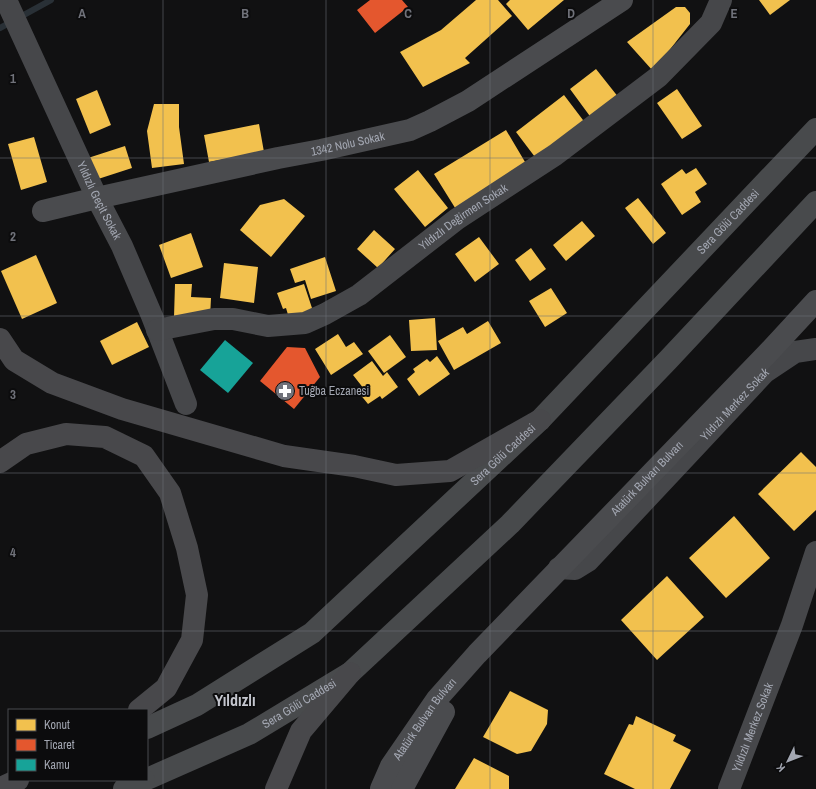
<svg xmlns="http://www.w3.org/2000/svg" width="816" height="789" font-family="'Archivo Narrow',sans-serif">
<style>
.homes{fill:#f2c14e}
.shops{fill:#e4572e}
.public{fill:#17a398}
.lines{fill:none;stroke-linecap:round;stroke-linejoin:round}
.stream{stroke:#293036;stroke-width:6}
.street{stroke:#46474a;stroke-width:22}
.secondary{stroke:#4a4b4e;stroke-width:22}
.primary{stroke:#484a4c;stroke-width:22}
.highway{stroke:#48484b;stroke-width:22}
.grid{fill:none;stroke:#70727a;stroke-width:1;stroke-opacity:0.55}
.labels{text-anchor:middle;stroke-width:4;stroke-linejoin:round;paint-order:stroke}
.street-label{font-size:12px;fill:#a3a7b2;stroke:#0c0c0d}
.poi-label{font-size:12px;fill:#a3a7b2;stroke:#0c0c0d;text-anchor:start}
.district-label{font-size:16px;font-weight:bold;fill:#c4c6ce;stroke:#0c0c0d}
.grid-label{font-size:13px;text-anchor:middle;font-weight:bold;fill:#70727a;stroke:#0c0c0d;stroke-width:4;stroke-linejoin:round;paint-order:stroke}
</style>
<rect width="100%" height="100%" fill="#111112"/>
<path class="homes" d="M476,0H498L512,16L465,58L470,63L423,87L400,52L441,30Z
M510,0H564L528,30L506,4Z
M759,0H790L770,15Z
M676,7H685L690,13V24L653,71L627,42Z
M596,69L619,98L592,119L570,89Z
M677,89L702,126L682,139L657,103Z
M97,90L111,125L90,134L76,99Z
M564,95L586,124L538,161L516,132Z
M154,104H179V127L184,164L152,168L147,131Z
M259,124L264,152L209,162L204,135Z
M506,130L528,167L457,211L434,174Z
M34,137L47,182L21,190L8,144Z
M125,146L132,168L95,180L88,158Z
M696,168L707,184L695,192L701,202L682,215L661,184L682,169L686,174Z
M418,170L448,208L425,227L394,189Z
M638,198L666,233L653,244L625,208Z
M284,199L305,216L271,257L240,230L260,205Z
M582,221L595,236L566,261L553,245Z
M374,230L395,249L378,268L357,249Z
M191,233L203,267L171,278L159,245Z
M479,237L499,264L475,282L455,254Z
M531,248L546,269L530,281L515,260Z
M36,255L57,303L22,319L1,271Z
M325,257L336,291L311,299L305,280L295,283L290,269Z
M224,263L258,267L254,303L220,298Z
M175,284H192L191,297L211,298L210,318L174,317Z
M304,284L313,311L289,318L286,308L283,309L277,293Z
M551,288L567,313L545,327L529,301Z
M435,318L437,350L411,351L409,320Z
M488,321L501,343L454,370L438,341L463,327L467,334Z
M137,322L149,347L112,365L100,341Z
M338,334L346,347L354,342L363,354L331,375L315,349Z
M390,335L406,357L384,373L368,351Z
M437,356L450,374L419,396L407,379L415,372L413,369L427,359L430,362Z
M372,361L383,376L387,372L398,387L382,399L380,396L368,404L359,393L364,389L353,375Z
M801,452L816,467V510L794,531L758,494Z
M734,516L770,558L726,598L689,558Z
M667,576L704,617L657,660L621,620Z
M510,691L548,710L547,724L531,751L517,754L483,737Z
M636,716L676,735L673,741L691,750L670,789H635L604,774L629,724L633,725Z
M474,758L509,776V789H455Z"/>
<path class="shops" d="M370,0H402L408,7L375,33L357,10Z
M287,347L305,348L320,377L294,409L260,381Z"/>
<path class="public" d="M225,340L253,363L228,393L200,370Z"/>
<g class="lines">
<path class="stream" d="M0,28L51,0"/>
<g class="street">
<path id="s1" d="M6,0L97,198L122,246L152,316L186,404"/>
<path id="s2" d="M157,330L214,319H233L268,326L305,323L325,314L359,295L457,219L555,155L658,77L711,23L721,0"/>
<path id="s3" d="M559,568L575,569L588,561L765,372L795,352L816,349"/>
<path id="s4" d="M729,789L792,625L816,552"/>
</g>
<g class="secondary">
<path id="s5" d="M43,211L97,198L278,158L321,150L410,130L430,121L468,101L622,0"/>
<path id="s6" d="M381,789L391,766L437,699L477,654L766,355L816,301"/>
<path d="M402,789L444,712"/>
</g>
<g class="primary">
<path id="s7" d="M147,728L197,705L312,633L540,420L816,129"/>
<path id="s8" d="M147,779L249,734L350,673L510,524L668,360L816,202"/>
<path d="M124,789L144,780"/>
</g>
<path class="highway" d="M0,339L14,360L52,383L122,409L284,456L354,466L396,475L450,471L540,420
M0,462L26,444L66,434L105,437L144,456L170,493L187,548L197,595L192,640L166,688L139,710
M5,786L18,780
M276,789L301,731L350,673"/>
</g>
<path class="grid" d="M163,0V789M326,0V789M490,0V789M653,0V789M0,158H816M0,316H816M0,473H816M0,631H816"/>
<defs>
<symbol id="pharmacy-disc" viewBox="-11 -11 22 22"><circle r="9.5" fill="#70727a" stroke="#0c0c0d"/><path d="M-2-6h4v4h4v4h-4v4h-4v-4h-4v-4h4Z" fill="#fff"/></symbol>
</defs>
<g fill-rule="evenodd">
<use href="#pharmacy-disc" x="274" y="380" width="22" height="22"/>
</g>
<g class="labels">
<g class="street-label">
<text dy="4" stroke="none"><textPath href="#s5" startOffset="312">1342 Nolu Sokak</textPath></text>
<text dy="4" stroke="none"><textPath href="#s1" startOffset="221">Yıldızlı Geçit Sokak</textPath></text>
<text dy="4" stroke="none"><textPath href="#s2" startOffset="341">Yıldızlı Değirmen Sokak</textPath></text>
<text dy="4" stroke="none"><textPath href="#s7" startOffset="776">Sera Gölü Caddesi</textPath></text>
<text dy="4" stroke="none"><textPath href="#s3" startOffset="246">Yıldızlı Merkez Sokak</textPath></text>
<text dy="4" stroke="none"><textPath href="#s7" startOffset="452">Sera Gölü Caddesi</textPath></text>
<text dy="4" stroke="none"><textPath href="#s6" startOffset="411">Atatürk Bulvarı Bulvarı</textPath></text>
<text dy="4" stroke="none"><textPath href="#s8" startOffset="170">Sera Gölü Caddesi</textPath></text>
<text dy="4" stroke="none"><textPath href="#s6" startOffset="83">Atatürk Bulvarı Bulvarı</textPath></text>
<text dy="4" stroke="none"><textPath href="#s4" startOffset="66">Yıldızlı Merkez Sokak</textPath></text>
</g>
<g class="poi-label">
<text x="299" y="395">Tuğba Eczanesi</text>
</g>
<g class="district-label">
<text x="235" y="706">Yıldızlı</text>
</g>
</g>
<g class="grid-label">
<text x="82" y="18">A</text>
<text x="245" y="18">B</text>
<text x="408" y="18">C</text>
<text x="571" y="18">D</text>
<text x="734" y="18">E</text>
<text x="13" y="83">1</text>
<text x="13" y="241">2</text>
<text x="13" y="399">3</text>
<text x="13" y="557">4</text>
</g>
<rect x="8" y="709" width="140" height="72" fill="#0c0c0d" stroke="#484a4f"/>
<rect x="16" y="719" width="20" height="12" fill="#f2c14e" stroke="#484a4f"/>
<text x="44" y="729" font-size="12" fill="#a3a7b2">Konut</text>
<rect x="16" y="739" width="20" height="12" fill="#e4572e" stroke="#484a4f"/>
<text x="44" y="749" font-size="12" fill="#a3a7b2">Ticaret</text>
<rect x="16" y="759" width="20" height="12" fill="#17a398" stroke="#484a4f"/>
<text x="44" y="769" font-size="12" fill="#a3a7b2">Kamu</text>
<g transform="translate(788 761) rotate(227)" stroke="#0c0c0d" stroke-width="3" paint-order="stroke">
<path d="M0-3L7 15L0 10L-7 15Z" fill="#a3a7b2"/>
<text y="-6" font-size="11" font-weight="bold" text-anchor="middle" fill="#a3a7b2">K</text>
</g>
</svg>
